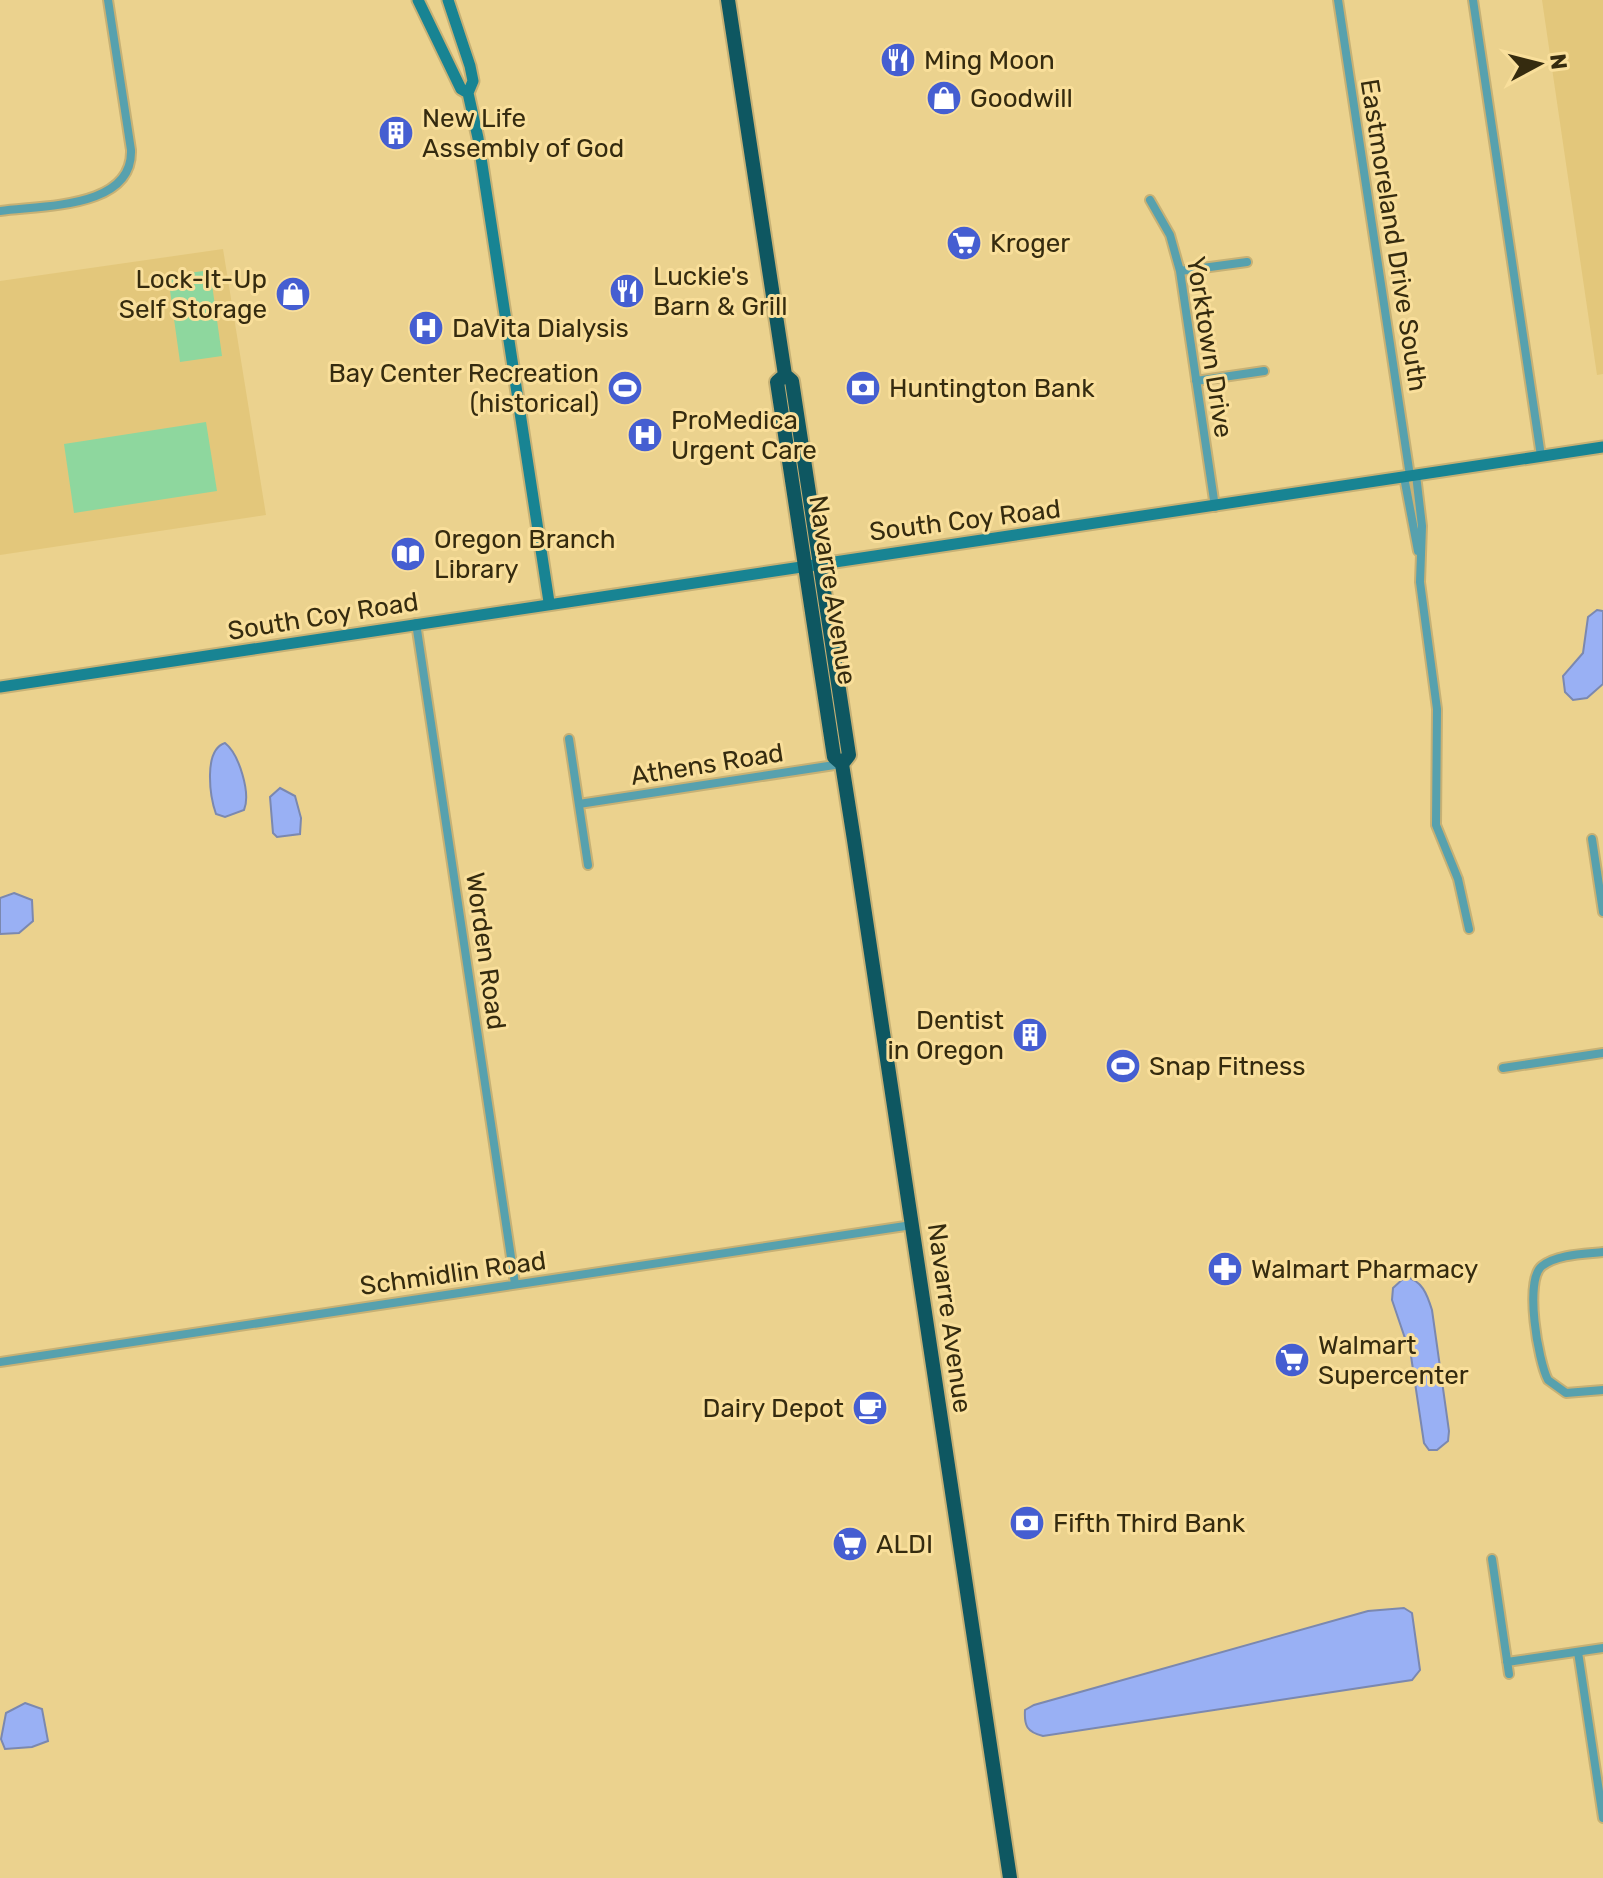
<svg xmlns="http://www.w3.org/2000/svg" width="1603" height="1878" font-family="Rubik,sans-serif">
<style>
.built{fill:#e3c77b}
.garden{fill:#8ed79e}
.water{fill:#99b0f4;stroke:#7b88af;stroke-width:2}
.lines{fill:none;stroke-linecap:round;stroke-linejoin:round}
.street-casing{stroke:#c7b175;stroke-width:12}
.secondary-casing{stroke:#c7b175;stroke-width:15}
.highway-casing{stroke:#c7b175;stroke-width:18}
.street{stroke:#57a1ae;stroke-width:8}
.secondary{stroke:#188493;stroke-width:11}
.highway{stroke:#0e5761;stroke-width:14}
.labels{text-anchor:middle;stroke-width:6;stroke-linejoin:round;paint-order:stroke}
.poi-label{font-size:26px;fill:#352b0f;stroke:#f9df9b;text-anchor:start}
.street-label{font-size:26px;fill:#352b0f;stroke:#f9df9b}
</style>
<rect width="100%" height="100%" fill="#ebd28e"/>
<path class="built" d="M1542,0H1603V374L1597,375Z
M223,249L266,515L0,555V281Z"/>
<path class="garden" d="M210,270L222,356L180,362L168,276Z
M206,422L217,491L74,513L64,444Z"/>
<path class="water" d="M1597,610L1603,611V684L1587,698L1573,700L1565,692L1563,676L1583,653L1588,617Z
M225,743C239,754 251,793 244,810L225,817L216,814C210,797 203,750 225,743Z
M280,788L295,796L301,818L300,834L277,837L273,833L270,797Z
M14,893L32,900L33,921L19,933L0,934V898Z
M1405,1277C1422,1280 1427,1294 1432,1310L1449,1431L1448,1441L1437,1450H1429L1424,1443L1411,1356L1392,1300L1393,1288Z
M1404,1608L1412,1613L1420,1670L1412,1680L1043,1736C1027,1732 1024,1726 1025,1710L1034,1705L1368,1611Z
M25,1703L42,1709L48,1741L32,1747L5,1749L1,1739L6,1713Z"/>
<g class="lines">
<defs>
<path id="street" d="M1338,0L1410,476
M1473,0L1541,456
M1150,200L1170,235L1180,271L1215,507
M0,211C42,205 133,209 131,150L108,0
M1180,271L1247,262
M1196,381L1264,371
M1416,475L1422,526L1420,582L1437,709L1436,825L1458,879L1469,929
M1404,477L1418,551
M416,623L515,1284
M569,739L588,865
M579,804L841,764
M1592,839L1603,912
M1503,1068L1603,1053
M1603,1252C1585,1254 1557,1254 1542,1266C1524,1280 1538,1361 1548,1380L1566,1393L1603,1390
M0,1362L912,1225
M1492,1559L1509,1674
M1578,1652L1603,1818
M1507,1662L1603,1648"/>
<path id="secondary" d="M418,0L461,89L468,93
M448,0L470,66L473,81L468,93L478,138L549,602
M0,687L1603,447"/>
<path id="highway" d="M728,0L785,375L792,381L849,755L842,764
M785,375L777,382L834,757L842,764L854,840L1010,1878"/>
</defs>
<use href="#street" class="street-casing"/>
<use href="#secondary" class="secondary-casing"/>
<use href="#highway" class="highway-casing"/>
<use href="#street" class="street"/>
<use href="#secondary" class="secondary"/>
<use href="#highway" class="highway"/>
</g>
<defs>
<symbol id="restaurant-disc" viewBox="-11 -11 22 22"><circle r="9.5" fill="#455ed1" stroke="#f9df9b"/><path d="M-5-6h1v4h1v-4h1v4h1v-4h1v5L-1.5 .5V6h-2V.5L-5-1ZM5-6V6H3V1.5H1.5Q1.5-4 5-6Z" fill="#fff"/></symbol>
<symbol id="shop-disc" viewBox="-11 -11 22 22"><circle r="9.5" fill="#455ed1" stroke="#f9df9b"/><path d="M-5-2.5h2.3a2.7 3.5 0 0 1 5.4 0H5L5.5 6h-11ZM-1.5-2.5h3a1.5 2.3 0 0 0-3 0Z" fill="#fff"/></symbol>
<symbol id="building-disc" viewBox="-11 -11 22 22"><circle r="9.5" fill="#455ed1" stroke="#f9df9b"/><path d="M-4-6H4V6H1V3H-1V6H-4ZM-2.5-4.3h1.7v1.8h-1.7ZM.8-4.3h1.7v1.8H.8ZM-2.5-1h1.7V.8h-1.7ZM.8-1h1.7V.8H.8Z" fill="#fff"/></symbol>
<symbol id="supermarket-disc" viewBox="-11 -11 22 22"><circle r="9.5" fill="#455ed1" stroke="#f9df9b"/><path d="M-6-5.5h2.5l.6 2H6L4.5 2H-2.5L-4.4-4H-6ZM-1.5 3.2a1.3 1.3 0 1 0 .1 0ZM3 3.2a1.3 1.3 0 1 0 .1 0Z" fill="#fff"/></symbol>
<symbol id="hospital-disc" viewBox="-11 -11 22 22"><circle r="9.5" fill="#455ed1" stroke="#f9df9b"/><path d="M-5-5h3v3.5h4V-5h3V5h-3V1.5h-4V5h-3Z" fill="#fff"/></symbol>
<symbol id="stadium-disc" viewBox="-11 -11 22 22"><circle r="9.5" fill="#455ed1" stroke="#f9df9b"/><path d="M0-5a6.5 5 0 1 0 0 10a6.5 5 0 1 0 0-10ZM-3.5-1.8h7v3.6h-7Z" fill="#fff"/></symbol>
<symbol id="bank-disc" viewBox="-11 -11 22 22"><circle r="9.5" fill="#455ed1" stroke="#f9df9b"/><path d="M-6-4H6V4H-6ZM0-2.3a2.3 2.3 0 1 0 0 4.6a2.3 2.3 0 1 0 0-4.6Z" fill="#fff"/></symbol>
<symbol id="library-disc" viewBox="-11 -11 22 22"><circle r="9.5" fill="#455ed1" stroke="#f9df9b"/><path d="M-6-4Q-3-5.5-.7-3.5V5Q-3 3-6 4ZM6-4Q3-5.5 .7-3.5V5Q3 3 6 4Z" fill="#fff"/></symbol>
<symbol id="pharmacy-disc" viewBox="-11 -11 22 22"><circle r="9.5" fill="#455ed1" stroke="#f9df9b"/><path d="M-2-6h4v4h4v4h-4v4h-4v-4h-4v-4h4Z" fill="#fff"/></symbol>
<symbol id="cafe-disc" viewBox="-11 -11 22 22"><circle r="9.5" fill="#455ed1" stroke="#f9df9b"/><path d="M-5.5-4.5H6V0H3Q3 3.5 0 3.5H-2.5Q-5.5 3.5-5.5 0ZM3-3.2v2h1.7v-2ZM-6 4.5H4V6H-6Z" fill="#fff"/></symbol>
</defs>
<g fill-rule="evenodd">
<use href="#restaurant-disc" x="878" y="40" width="40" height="40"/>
<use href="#shop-disc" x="924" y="78" width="40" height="40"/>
<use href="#building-disc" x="376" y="113" width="40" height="40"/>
<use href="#supermarket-disc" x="944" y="223" width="40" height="40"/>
<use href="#restaurant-disc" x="607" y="271" width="40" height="40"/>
<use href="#shop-disc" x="273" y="274" width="40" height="40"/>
<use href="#hospital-disc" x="406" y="308" width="40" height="40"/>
<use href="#stadium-disc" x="605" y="368" width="40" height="40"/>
<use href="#bank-disc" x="843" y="368" width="40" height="40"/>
<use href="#hospital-disc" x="625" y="415" width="40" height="40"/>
<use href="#library-disc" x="388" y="534" width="40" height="40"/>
<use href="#building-disc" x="1010" y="1015" width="40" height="40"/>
<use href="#stadium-disc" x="1103" y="1046" width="40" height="40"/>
<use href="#pharmacy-disc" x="1205" y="1249" width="40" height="40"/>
<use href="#supermarket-disc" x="1272" y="1340" width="40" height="40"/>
<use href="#cafe-disc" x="850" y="1388" width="40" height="40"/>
<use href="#bank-disc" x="1007" y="1503" width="40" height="40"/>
<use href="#supermarket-disc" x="830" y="1524" width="40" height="40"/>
</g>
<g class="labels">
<g class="poi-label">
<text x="924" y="69">Ming Moon</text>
<text x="970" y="107">Goodwill</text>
<text x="422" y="127">New Life<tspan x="422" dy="30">Assembly of God</tspan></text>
<text x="990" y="252">Kroger</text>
<text x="653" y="285">Luckie's<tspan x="653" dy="30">Barn &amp; Grill</tspan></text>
<text x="267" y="288" text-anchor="end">Lock-It-Up<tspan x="267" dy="30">Self Storage</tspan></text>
<text x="452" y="337">DaVita Dialysis</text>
<text x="599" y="382" text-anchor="end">Bay Center Recreation<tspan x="599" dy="30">(historical)</tspan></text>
<text x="889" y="397">Huntington Bank</text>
<text x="671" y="429">ProMedica<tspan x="671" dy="30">Urgent Care</tspan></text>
<text x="434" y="548">Oregon Branch<tspan x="434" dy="30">Library</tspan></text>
<text x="1004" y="1029" text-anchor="end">Dentist<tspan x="1004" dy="30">in Oregon</tspan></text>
<text x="1149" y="1075">Snap Fitness</text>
<text x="1251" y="1278">Walmart Pharmacy</text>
<text x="1318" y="1354">Walmart<tspan x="1318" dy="30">Supercenter</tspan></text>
<text x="844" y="1417" text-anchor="end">Dairy Depot</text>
<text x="1053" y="1532">Fifth Third Bank</text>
<text x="876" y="1553">ALDI</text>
</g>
<g class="street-label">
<text transform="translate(1394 235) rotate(81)" y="9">Eastmoreland Drive South</text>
<text transform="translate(1210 347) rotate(81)" y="9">Yorktown Drive</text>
<text transform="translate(965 520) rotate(-7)" y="9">South Coy Road</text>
<text transform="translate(833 590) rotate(81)" y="9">Navarre Avenue</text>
<text transform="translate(323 616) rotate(-9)" y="9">South Coy Road</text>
<text transform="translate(707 764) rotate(-9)" y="9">Athens Road</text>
<text transform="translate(486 951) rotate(82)" y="9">Worden Road</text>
<text transform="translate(453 1273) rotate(-8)" y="9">Schmidlin Road</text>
<text transform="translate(950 1318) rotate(82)" y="9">Navarre Avenue</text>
</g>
</g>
<g transform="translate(1539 64) rotate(83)" stroke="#f9df9b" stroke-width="6" paint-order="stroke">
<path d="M0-6L14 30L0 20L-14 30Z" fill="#352b0f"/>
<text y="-12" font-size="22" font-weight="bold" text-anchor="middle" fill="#352b0f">N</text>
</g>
</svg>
